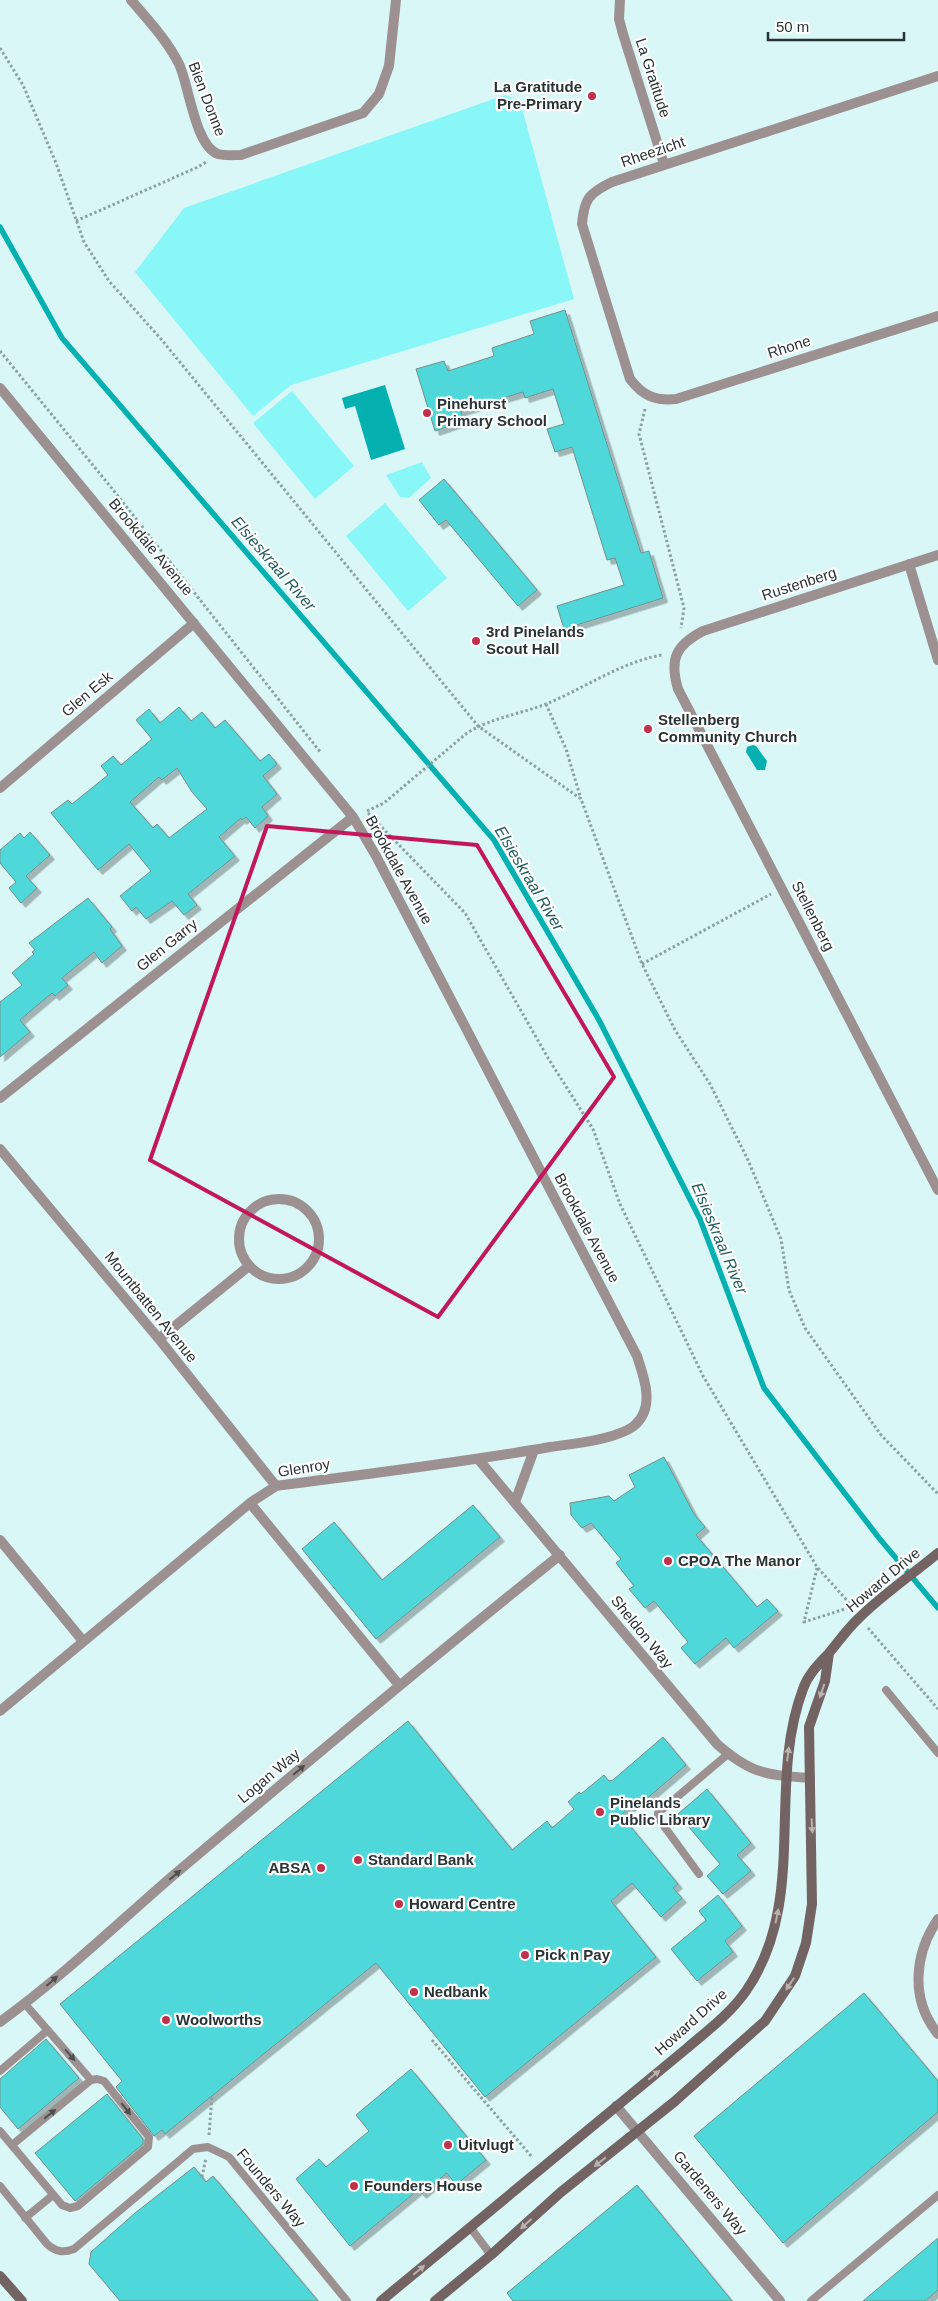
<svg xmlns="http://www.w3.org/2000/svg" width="938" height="2301" font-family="Helvetica,sans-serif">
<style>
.green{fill:#89f7f7}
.water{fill:#05b0b1}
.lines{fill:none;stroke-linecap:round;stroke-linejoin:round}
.stream{stroke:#05b0b1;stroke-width:5.5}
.building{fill:#50d8d9;stroke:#738e8d;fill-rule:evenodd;filter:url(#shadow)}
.path{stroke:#8ba1a1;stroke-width:3;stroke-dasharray:2.5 2.5;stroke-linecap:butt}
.lane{stroke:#9c9091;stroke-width:8}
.street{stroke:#9c9091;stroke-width:10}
.secondary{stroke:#736363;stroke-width:10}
.oneway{fill:#b9b1b1}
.oneway2{fill:#4b4f4f}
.marked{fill:none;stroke:#c2185b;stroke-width:4;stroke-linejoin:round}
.poi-dot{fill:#c1304c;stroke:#fff;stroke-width:2}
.labels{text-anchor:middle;stroke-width:4.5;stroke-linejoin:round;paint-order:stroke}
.street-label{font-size:15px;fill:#283333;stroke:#fff}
.poi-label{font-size:15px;font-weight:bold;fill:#283333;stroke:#fff;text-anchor:start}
.water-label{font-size:16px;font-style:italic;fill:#245d5d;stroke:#fff}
</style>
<defs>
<filter id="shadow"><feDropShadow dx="4.5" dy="4.5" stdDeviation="0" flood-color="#0004"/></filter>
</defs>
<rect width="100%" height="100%" fill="#daf7f7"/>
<path class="green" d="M505,95L520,101L574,299L291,385L253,416L135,272L184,208Z
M292,391L354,466L315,499L253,423Z
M422,462L431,478L409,498L400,497L386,475Z
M385,503L447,578L408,611L346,536Z"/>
<path class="water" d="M385,385L405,449L371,460L355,406L345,409L342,398Z
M753,745L756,746L767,761L765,770H757L746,752L747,747Z"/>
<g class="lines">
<path class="stream" d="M0,227L62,338L494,840L599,1020L700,1219L764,1388L879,1538L938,1608"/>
</g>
<path class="building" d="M565,310L641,553L649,551L663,598L564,629L557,606L624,585L615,558L607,560L572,447L555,452L547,429L564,424L553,389L525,398L523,392L461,411L464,421L435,431L416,369L444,361L448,371L494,356L492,348L534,334L530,321Z
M444,479L537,590L518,606L446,520L439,525L419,500Z
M179,707L191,721L202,712L215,728L225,720L260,761L269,754L277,764L263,776L277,794L262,807L268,816L255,828L246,817L242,820L241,818L219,837L235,856L188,894L197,905L184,915L172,901L146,919L136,907L132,911L120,896L151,871L129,844L98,870L51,813L68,800L72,804L108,775L101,766L113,756L121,765L152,739L136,720L149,709L160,723ZM177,768L192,792L207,809L169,838L157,824L153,828L130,802L159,777L162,780Z
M30,832L50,855L26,876L37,888L21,903L9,888L16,882L0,863V850L20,833L24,838Z
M88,898L112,927L110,929L122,946L102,963L94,952L62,978L68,985L55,996L52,993L20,1020L30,1032L0,1057V1002L22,985L12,973L34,954L32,952L35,950L29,943Z
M664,1457L694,1514L705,1527L696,1535L757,1607L767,1599L778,1611L734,1648L726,1638L695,1664L681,1648L688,1642L654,1601L645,1608L629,1589L634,1586L616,1563L621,1559L591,1523L582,1528L571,1515L570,1503L609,1496L614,1501L635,1487L629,1475Z
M473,1505L500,1537L376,1639L302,1549L334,1522L382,1580Z
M408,1721L512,1850L547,1821L552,1828L574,1809L568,1802L579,1792L581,1794L604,1775L609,1781L613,1780L663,1737L686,1765L644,1801L641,1798L621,1815L678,1884L673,1888L682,1898L661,1917L632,1883L611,1901L656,1957L485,2097L376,1963L165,2134L162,2130L154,2136L116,2087L122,2081L60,2004Z
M707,1789L751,1843L737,1855L751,1871L723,1894L707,1876L720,1864L678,1814Z
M718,1895L742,1926L725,1941L733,1952L697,1981L671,1949L706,1920L699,1911Z
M864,1993L938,2081V2112L783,2243L694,2136Z
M46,2039L79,2078L18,2129L0,2107V2079Z
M411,2069L486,2160L456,2185L447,2173L422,2194L418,2190L350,2246L296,2179L319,2159L326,2167L369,2131L356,2115Z
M107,2094L143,2139V2144L75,2201L35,2153Z
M194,2167L206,2182L213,2176L318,2301H120L89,2264L91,2252L135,2213Z
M637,2185L732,2301H513L507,2293Z
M938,2238V2290L925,2301H863Z"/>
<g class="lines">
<path class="path" d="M0,48L23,85L56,163L84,242L109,281L161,339L478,726L581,799L642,964L675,1030L710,1084L748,1160L781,1239L789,1290L805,1328L881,1435L938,1494
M76,221L198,167L206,162
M0,351L114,491L321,753
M645,409L639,434L684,608L681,628
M546,704L566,749L581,799
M367,811L384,803L467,733C491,718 520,714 546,704C585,688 621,662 662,655
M368,813L465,913L548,1058L593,1129L620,1204L703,1376L817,1567L852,1606
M642,964L771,894
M817,1568L804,1622L848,1608
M868,1628L938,1709
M432,2040L532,2157
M209,2135L212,2096
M202,2177L206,2158"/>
<path class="lane" d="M886,1690L938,1753
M699,1874L658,1818V1813L728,1754
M25,2004L91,2080
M0,2071L48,2030
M0,2131L62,2205L70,2208L78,2206L148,2147L149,2137L104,2081L97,2079L91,2080L12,2145
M0,2186L47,2244C56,2252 63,2253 74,2249L193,2149L208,2147L229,2157L347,2301
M25,2218L53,2195
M470,2227L491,2255
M811,2301L938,2195"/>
<path class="street" d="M131,0C148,20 167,40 179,64C189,85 195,146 218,154C225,156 233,155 241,155L363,113L379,94L389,66L396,0
M620,0L619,19L623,34L664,164
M938,76L612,182C589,193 584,199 582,224L630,379C643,396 655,401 676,399L938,316
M0,388L353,817L376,856L637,1356C644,1377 655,1406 636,1424C621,1439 571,1444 550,1447C459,1463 367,1474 276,1486L250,1503L0,1711
M938,555L703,631C676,645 669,659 678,689L938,1190
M909,564L938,660
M0,788L194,623
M0,1098L353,817
M0,1149L159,1339L276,1486
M239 1239a40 40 0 1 1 80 0a40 40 0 1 1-80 0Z
M159,1339L249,1266
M479,1460L717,1744C751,1774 766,1775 810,1778
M515,1502L534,1450
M250,1503L399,1685
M0,1540L83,1641
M938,1919C914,1954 910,2000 938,2034
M0,2022C62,1977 118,1923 176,1873C303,1766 430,1659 560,1555
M616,2106L780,2301"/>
<path class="secondary" d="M0,2276L22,2301
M381,2301L686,2049C707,2031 730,2014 746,1991C809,1900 766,1787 803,1689C808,1674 819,1664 829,1653C839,1641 848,1628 859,1618C882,1595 913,1574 938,1553
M435,2301L491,2255L561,2192L674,2102L765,2021L795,1976L806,1943L812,1904L809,1727L825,1681L829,1653"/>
</g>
<defs><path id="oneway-solid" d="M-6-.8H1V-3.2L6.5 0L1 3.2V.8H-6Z" transform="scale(1.25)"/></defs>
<g class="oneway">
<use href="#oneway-solid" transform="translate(822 1691) rotate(109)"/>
<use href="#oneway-solid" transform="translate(788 1754) rotate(-83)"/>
<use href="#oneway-solid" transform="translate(812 1826) rotate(87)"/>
<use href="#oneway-solid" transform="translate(777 1916) rotate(-78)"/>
<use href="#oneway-solid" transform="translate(790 1984) rotate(124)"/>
<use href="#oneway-solid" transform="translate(654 2075) rotate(-39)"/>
<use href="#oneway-solid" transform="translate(600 2162) rotate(142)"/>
<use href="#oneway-solid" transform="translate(526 2224) rotate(138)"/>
<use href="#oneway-solid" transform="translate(419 2270) rotate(-40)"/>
</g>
<g class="oneway2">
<use href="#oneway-solid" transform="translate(299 1770) rotate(-40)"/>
<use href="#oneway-solid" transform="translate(175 1875) rotate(-40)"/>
<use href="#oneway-solid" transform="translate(52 1981) rotate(-42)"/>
<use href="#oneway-solid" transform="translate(70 2055) rotate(49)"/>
<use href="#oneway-solid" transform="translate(126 2109) rotate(51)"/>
<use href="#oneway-solid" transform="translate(50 2114) rotate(-39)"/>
</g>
<path class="marked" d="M267,826L477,845L614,1077L438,1317L150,1160Z"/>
<g class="poi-dot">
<circle cx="592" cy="96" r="5"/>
<circle cx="427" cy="413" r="5"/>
<circle cx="476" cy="641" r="5"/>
<circle cx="648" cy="729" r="5"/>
<circle cx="668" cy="1561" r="5"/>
<circle cx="600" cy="1812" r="5"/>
<circle cx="358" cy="1860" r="5"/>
<circle cx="321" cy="1868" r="5"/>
<circle cx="399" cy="1904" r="5"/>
<circle cx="525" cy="1955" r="5"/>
<circle cx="414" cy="1992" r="5"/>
<circle cx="166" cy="2020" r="5"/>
<circle cx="448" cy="2145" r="5"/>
<circle cx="354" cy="2186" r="5"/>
</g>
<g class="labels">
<g class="street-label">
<text transform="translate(653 78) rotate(72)" y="5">La Gratitude</text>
<text transform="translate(207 99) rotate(69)" y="5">Bien Donne</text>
<text transform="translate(653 152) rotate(-19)" y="5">Rheezicht</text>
<text transform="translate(789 347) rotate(-18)" y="5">Rhone</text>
<text transform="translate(151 547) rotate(50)" y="5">Brookdale Avenue</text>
<text transform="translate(799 584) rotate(-18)" y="5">Rustenberg</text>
<text transform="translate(87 694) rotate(-40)" y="5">Glen Esk</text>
<text transform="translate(399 870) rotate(61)" y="5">Brookdale Avenue</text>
<text transform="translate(813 916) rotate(63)" y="5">Stellenberg</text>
<text transform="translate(167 945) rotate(-39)" y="5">Glen Garry</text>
<text transform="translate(587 1228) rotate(62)" y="5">Brookdale Avenue</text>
<text transform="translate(151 1307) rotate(51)" y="5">Mountbatten Avenue</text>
<text transform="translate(304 1468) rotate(-9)" y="5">Glenroy</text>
<text transform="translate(883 1580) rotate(-40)" y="5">Howard Drive</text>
<text transform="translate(642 1632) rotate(51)" y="5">Sheldon Way</text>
<text transform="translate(269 1776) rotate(-40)" y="5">Logan Way</text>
<text transform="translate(691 2022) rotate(-42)" y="5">Howard Drive</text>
<text transform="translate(271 2188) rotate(50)" y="5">Founders Way</text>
<text transform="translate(710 2193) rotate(50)" y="5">Gardeners Way</text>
</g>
<g class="poi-label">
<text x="582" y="92" text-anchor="end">La Gratitude<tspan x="582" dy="17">Pre-Primary</tspan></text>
<text x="437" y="409">Pinehurst<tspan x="437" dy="17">Primary School</tspan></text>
<text x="486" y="637">3rd Pinelands<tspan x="486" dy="17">Scout Hall</tspan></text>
<text x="658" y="725">Stellenberg<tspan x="658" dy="17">Community Church</tspan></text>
<text x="678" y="1566">CPOA The Manor</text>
<text x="610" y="1808">Pinelands<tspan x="610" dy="17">Public Library</tspan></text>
<text x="368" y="1865">Standard Bank</text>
<text x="311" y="1873" text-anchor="end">ABSA</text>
<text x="409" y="1909">Howard Centre</text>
<text x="535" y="1960">Pick n Pay</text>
<text x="424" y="1997">Nedbank</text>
<text x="176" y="2025">Woolworths</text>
<text x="458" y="2150">Uitvlugt</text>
<text x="364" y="2191">Founders House</text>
</g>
<g class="water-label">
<text transform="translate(274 563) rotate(49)" y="6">Elsieskraal River</text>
<text transform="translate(530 878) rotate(59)" y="6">Elsieskraal River</text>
<text transform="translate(720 1238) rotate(67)" y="6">Elsieskraal River</text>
</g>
</g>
<path d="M768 32v8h136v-8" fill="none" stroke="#283333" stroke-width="2.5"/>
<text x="776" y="32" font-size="15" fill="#283333" stroke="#ffffff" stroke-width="4" paint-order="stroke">50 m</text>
</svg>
